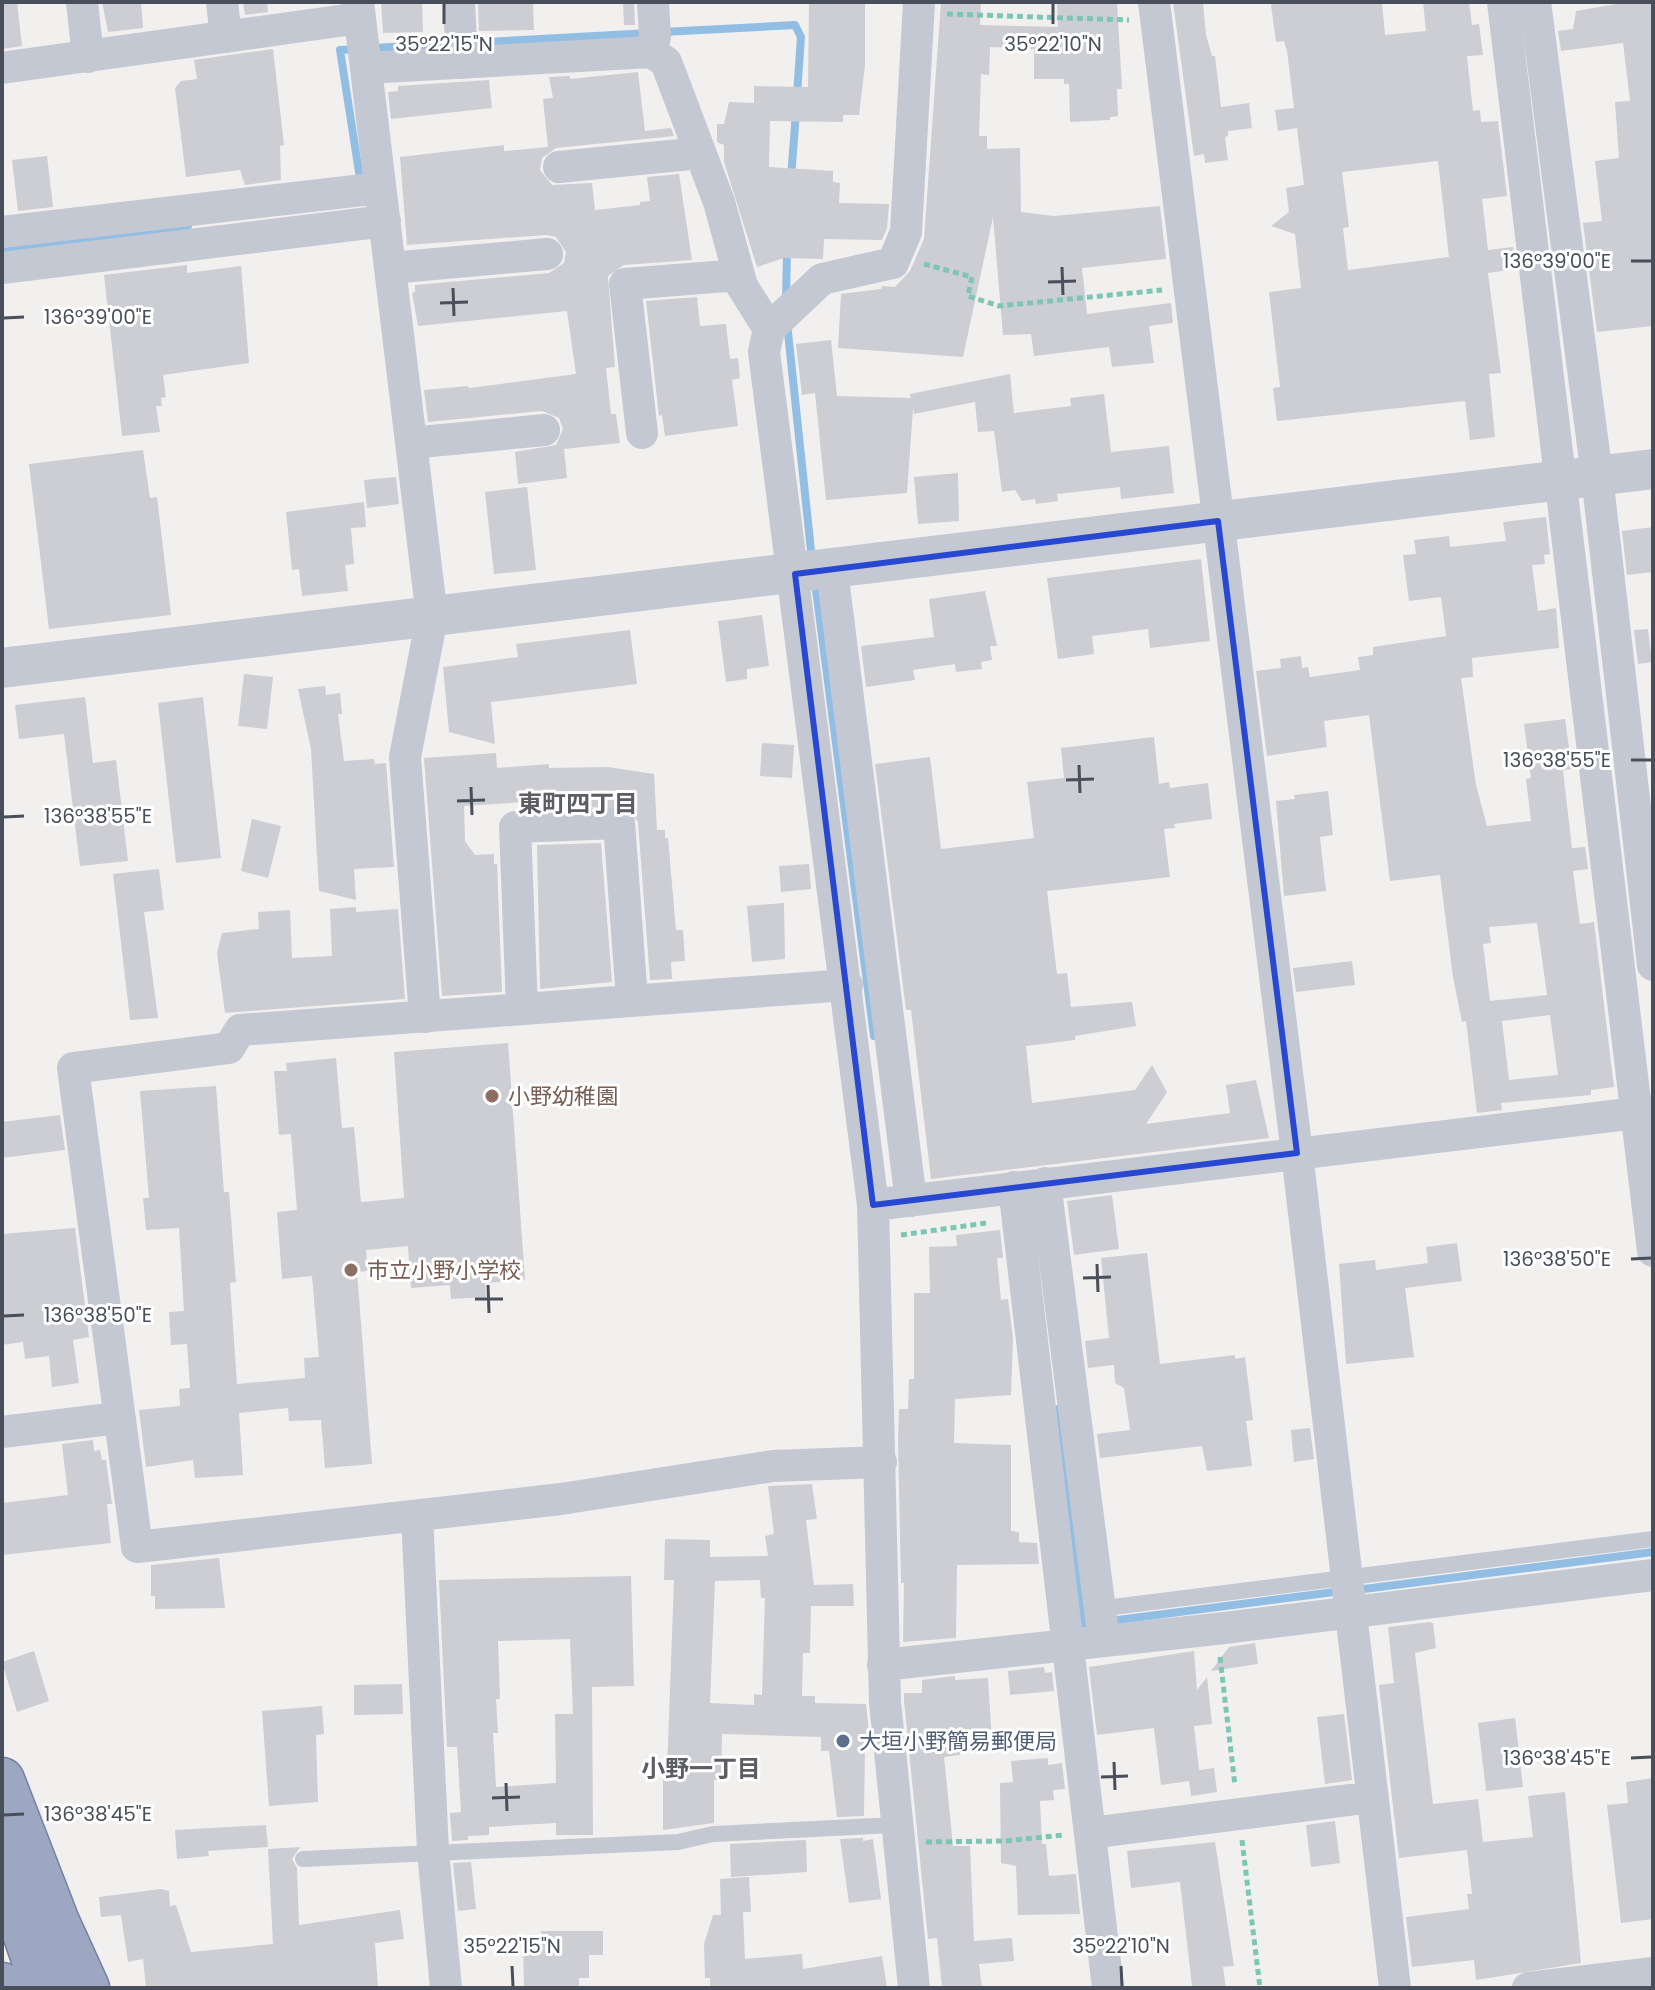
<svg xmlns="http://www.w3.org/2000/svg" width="1655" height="1990" font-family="Poppins,'Noto Sans JP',sans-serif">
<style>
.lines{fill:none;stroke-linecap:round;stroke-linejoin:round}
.stream{stroke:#92bee4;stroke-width:8}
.building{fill:#cdcdd4;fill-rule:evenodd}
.trunk-casing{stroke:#7681a5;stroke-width:47}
.path{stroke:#7cc6b4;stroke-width:5;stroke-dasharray:6 4;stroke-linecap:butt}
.service{stroke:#c4c8d3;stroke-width:16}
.minor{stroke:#c4c8d3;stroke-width:32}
.tertiary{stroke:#c4c8d3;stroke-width:40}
.trunk{stroke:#9ea7c2;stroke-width:44}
.marked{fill:none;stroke:#2948d2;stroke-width:6;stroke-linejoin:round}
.ticks{fill:none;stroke:#494e5b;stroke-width:3}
.education-dot{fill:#8d6e63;stroke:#fff;stroke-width:3}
.service-dot{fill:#5c6f8a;stroke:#fff;stroke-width:3}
.labels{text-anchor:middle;stroke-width:6;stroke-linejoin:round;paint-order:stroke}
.education-label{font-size:22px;fill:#785e54;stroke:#fff;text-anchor:start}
.service-label{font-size:22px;fill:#4e5e75;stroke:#fff;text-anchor:start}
.neighbourhood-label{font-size:24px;font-weight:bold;fill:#5c5e63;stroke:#fff}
.ticks-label{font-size:20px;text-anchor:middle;fill:#494e5b;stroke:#fff;stroke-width:6;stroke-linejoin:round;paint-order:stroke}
</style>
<rect width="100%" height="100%" fill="#f1f0ef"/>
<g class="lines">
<path class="stream" d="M663,32L795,25L801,37L797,94
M467,43L650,33
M372,48L454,44
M358,49L340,50L361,185
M791,178L796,112
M2,249L188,226
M786,302L787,247
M787,323L812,560
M815,582L874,1036
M1058,1409L1083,1624L1096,1623
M1356,1590L1653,1552
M1110,1621L1342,1591"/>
</g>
<path class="building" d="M2,2H17L22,46L2,49Z
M102,2H141L143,28L108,32Z
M243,2H267L268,12L245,15Z
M381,2H422L423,32L383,33Z
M478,2H533L534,30L479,31Z
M623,2H634L635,25H624Z
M809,2H865V65L859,115H843V122L770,121L769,167L833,171V182L840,183L839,203L889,204L887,228L882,240L824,239L823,259L784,258L757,267L724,162V145L717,142V124H724L729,102L754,103V86L808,87Z
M941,2H981L980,25L1058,27L1057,2H1117L1122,89H1117L1118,116L1110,117V120L1070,122L1069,84H1064V79H1034V49L990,47L989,75L981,74L979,136H987V149L1020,148L1021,212L1054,216L1160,206L1166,259L1082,268L1087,314L1171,303L1173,323L1149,326L1154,363L1112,367L1109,347L1034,356L1031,334L1003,335L993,217L963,357L838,348L841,294L881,289L882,286L895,287L910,271L924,239Z
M1173,2H1203L1206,35L1212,56H1215L1221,107L1249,103L1252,128L1228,131V136L1225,137L1228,160L1205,163L1204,154L1194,156Z
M1277,2H1382L1385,35L1426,31L1423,2H1469L1472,25L1479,24L1483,55L1467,56L1473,111L1480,110L1481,122L1498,121L1507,196L1482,199L1488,250L1513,247L1516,269L1488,273L1501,373L1489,374L1495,437L1470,440L1465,401L1277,421L1273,388L1280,387L1269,292L1301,288L1295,234L1271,226L1289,212L1286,188L1304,185L1297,128L1278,131L1275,110L1294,108L1287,51L1284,41L1276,42L1271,5ZM1438,161L1449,257L1348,270L1343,228L1349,227L1342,172Z
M1628,2H1653V326L1597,332L1583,223L1602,221L1595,161L1619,158L1615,102L1630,101L1623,43L1561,51L1558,31L1573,29L1576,11Z
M273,49L284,145L280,146L281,180L245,185L240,170L186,177L175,88L181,81L197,79L194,60Z
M638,72L645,131L671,128L674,136L556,148L542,158L540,170L552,185L592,183L595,210L640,205V202L650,201L647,177L679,174L692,260L624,265L608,276L615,367L606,368L611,414H616L620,443L564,449L567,478L518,484L515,452L556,445L563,429L559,418L542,411L428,422L424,390L468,386L469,388L576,374L567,311L418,326L412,293L415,292V285L549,273L564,263L566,252L556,237L546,235L407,245L400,157L504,145V151L548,147L543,99L553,98L549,77L570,76V79Z
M489,80L492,108L391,119L388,92L398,91V86Z
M47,156L53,207L18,211L12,160Z
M187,265V273L241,266L249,363L163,375L166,397L161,398L162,406H156L160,432L122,436L104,275Z
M697,297L700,326L726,324L730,359L738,358L740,378L732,380L738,426L665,436L662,415L659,416L646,301Z
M831,340L837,396L911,398L910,394L1010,374L1014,413L1071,406L1070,398L1104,394L1111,452L1169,446L1174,493L1121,499L1120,487L1057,494L1058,501L1036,504L1035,499L1022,501L1015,490L1002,492L994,431L978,432L975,402L914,414L913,409L907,493L826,500L815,393L802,395L796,344Z
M143,450L150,498L157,497L171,615L49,629L29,464Z
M958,473L959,521L918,524L914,477Z
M396,477L399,504L367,508L364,480Z
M527,487L536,570L494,574L485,492Z
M364,502L366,527L351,528L354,564L345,565L348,591L302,596L299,569L292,570L286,512Z
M1546,517L1550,554L1544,555L1545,564L1532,565L1538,611L1556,608L1559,648L1472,658L1473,677L1461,678L1476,785L1487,826L1531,821L1526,779L1531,778L1524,724L1565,719L1572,769L1563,770L1572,848L1585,847L1588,869L1573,871L1580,924L1594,922L1614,1087L1591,1090V1095L1501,1103L1502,1110L1477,1113L1466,1021L1462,1022L1453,977L1440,875L1390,881L1369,715L1324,721L1327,747L1267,756L1256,671L1281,668L1280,659L1301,656L1302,668L1308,667L1310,677L1360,670L1358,657L1373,655V647L1446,636L1441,597L1409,601L1403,555L1416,554L1414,540L1449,536L1450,547L1506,541L1503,522ZM1537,923L1547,995L1490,1001L1483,944L1491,943L1489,927ZM1550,1015L1558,1075L1509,1080L1502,1021Z
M1653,527V572L1627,575L1622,531Z
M1201,559L1210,641L1150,648L1148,629L1092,636L1094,654L1058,659L1047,578Z
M985,591L997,646H990L992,660L981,662L982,669L956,672L955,664L913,670L915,680L866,687L861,646L934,637L929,599Z
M762,615L769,666L747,669V679L726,682L718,621Z
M1648,629L1652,662L1638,664L1634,630Z
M630,630L637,684L491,702L495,744L449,732L443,667L518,657L516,644Z
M244,674L273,677L267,729L238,726Z
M325,686L326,695L340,693L342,714H338L344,761L374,759L375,764L386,763L394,867L354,869L356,900L319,891L311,749L298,689Z
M85,697L93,763L116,760L128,861L80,866L64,734L19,739L15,705Z
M203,697L221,858L176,863L158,703Z
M1154,737L1159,784L1169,782L1170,788L1208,783L1212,819L1174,824L1175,828L1164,829L1170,877L1047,891L1057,974L1067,973L1071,1007L1132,1002L1136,1026L1075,1036V1040L1026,1046L1032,1103L1135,1090L1152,1065L1167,1092L1146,1124L1230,1113L1226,1085L1256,1080L1269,1138L931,1179L911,1010H906L875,764L930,757L941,849L1034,838L1027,782L1064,778L1061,748Z
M762,743L794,745L792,778L760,776Z
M496,753L497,768L549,764V768L608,767L654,774L657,830H665V838H668L676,930H683L685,961L671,962L672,979L650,980L638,822L628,807L525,808L524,802L464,806L465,841L475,855L494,854V864H497L502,992L442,996L424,758Z
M1328,791L1333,835L1320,837L1326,891L1284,896L1276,801L1295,799L1294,795Z
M252,819L281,826L268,878L241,871Z
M601,843L612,982L540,989L537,845Z
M809,864L811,889L781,892L779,866Z
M159,869L164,910L144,912L158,1018L130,1020L113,874Z
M784,903L785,959L752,962L747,906Z
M356,907V912L398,909L405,999L225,1013L217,953L222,933L259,929L258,912L290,910L292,958L332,956L330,909Z
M1352,961L1355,985L1296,992L1293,968Z
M508,1043L525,1280L485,1283L486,1297L451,1299L450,1285L411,1288L408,1246L366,1250L368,1271L357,1272L372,1464L325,1468L321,1420L289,1421L288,1408L239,1413L243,1475L195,1478L193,1460L146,1467L139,1410L180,1406L179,1389L190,1388L187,1344L171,1345L169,1312L184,1311L179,1228L146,1230L143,1198H149L140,1091L216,1086L224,1192H229L236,1282L230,1283L237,1384L305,1378L304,1358L319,1357L312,1276L282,1279L277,1212L297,1210L291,1134L279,1135L274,1071H287L286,1063L336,1058L342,1128L354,1127L361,1202L404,1198L394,1052Z
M60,1115L65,1150L2,1158V1122Z
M1112,1195L1119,1249L1074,1255L1067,1201Z
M75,1228L89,1337L73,1340L79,1383L52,1387L49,1356L25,1359L23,1342L2,1345V1234Z
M1000,1230L1003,1258H997L1001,1300L1008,1299L1013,1338L1011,1395L955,1399L954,1443L1011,1445V1531L1019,1532V1542L1037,1543L1039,1564L957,1565L956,1638L903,1642L904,1583H901L898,1439L899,1409H908L909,1379H914V1293H930L929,1247L957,1246L956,1235Z
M1457,1243L1462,1281L1405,1288L1414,1357L1346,1364L1339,1264L1375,1260L1376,1270L1428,1263L1426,1247Z
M1147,1253L1160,1364L1235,1355V1359L1245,1357L1253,1420L1246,1421L1252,1466L1207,1471L1202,1446L1100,1458L1097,1434L1130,1430L1124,1388L1115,1383L1114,1365L1088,1368L1085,1341L1109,1338L1101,1258Z
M1310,1428L1314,1459L1294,1462L1291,1430Z
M93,1440L94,1451L100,1450L102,1460H106L112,1504H107L111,1543L2,1555V1503L68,1495L62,1444Z
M812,1484L817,1519L806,1520L814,1585L853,1584L854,1606H811L810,1653H803L802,1696H815V1703L866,1704L870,1744H865L864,1816L837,1817L829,1751H821V1737L722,1734L721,1780H714V1823L663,1830V1777H666L668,1744L674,1580H664L665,1539L710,1540V1557L768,1556L765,1536L774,1534L768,1486ZM760,1580L761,1598H765L762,1695L754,1694V1705L710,1703L715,1581Z
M219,1558L225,1608L155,1609V1596H151V1565Z
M631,1576L634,1686L592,1687L593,1835H556V1823L489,1827V1835L468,1836V1840L452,1841L450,1813L461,1812L457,1747H447L439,1580ZM570,1639L573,1714H555L556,1783L496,1787L493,1733H498L496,1699H500L498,1641Z
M1429,1622L1433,1623L1436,1648L1415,1653L1433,1804L1478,1799L1483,1842L1533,1837L1528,1796L1565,1792L1581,1963L1476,1980L1474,1960L1412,1967L1406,1917L1469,1909L1467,1894H1472L1467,1850L1399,1858L1379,1685L1394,1683L1388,1627Z
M1255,1643L1258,1664L1211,1671L1229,1647Z
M34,1651L49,1701L17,1712L2,1662Z
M1194,1651L1197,1690L1207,1677L1212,1724L1194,1726L1199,1770L1214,1768L1217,1792L1191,1796L1189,1781L1161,1785L1154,1728L1097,1735L1089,1667Z
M1044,1667L1045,1673L1052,1672L1054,1691L1010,1695L1008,1671Z
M955,1676V1680L988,1678L992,1743L959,1745L960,1755L944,1757L953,1846H970L974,1941L1012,1938L1014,1961L979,1964L982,1988H942L937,1938L928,1939L904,1701V1693H922V1680Z
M402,1684L403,1714L354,1715V1685Z
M322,1706L324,1734L316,1735L318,1802L269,1806L262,1711Z
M1344,1714L1352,1780L1325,1784L1317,1717Z
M1515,1718L1523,1787L1486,1791L1478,1723Z
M1048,1758V1765L1062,1763L1065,1789L1053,1790L1054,1800L1040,1801L1042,1844H1046L1049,1876L1076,1874L1080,1914L1018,1915L1016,1866L1001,1863L1000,1783L1013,1782L1011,1761Z
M1653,1778V1919L1621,1923L1607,1805L1628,1803L1626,1782Z
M1335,1821L1340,1863L1311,1867L1306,1825Z
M266,1825L268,1847L208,1851L209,1856L177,1859L175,1830Z
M863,1838V1841L873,1839L881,1899L849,1903L840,1839Z
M806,1840L807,1872L731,1877L730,1844Z
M1215,1842L1234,1966L1223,1967L1226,1988H1199L1192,1986L1180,1882L1131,1888L1127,1851Z
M300,1847L292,1859L297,1868L299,1925L400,1910L404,1939L375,1943L378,1988H146L143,1959L128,1962L121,1915L101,1917L99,1897L161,1889L169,1891L170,1906L176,1905L191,1952L273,1944L268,1849Z
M471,1862L476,1909L458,1911L453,1863Z
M749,1877L751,1912H743L745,1959L802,1954L803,1969L882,1956L887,1988H710V1978H705L704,1944L713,1915H721L720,1879Z
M541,1931H603V1955H589V1978H579V1988H524L523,1943H542Z"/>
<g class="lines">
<defs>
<path id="trunk" d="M2,1780L57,1922L87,1988
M2,1867L44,1988
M2,1985L3,1988"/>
</defs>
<use href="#trunk" class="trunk-casing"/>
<path class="path" d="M947,14L1129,20
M924,264L972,277L968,296L999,306L1162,290
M901,1235L986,1223
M1220,1657L1235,1786
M1242,1840L1260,1988
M926,1842L1005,1841L1064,1835"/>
<path class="service" d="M1097,1609L1653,1539
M303,1859L678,1842L713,1834L895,1825"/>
<path class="minor" d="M82,2L88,57
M222,2L226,37
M358,2L432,617L405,757L425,1017
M459,2L462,63
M1154,2L1297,1153L1395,1988
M1503,2L1653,1251
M1535,2L1597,476L1653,965
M651,52L655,36L653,2
M2,68L360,18
M366,68L651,52L666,62L719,202L742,286L769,329
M559,167L700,153
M2,232L380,188
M2,268L385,221
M390,268L547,254
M642,433L625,284L739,275
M411,443L544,430
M832,570L911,1201
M847,985L240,1030L229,1048L73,1068L137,1547L561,1499L773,1466L881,1462
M522,1008L515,827L619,823L632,1000
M1045,1183L1104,1641
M1014,1187L1108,1988
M873,1205L1653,1111
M2,1432L118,1418
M417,1516L433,1851L446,1988
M883,1665L1216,1629L1653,1575
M1090,1833L1372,1797
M914,1988L885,1702L873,1205L764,352L769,329L822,279L893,263L906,232L919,2
M1528,1988L1653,1973"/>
<path class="tertiary" d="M2,668L1653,469"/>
<use href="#trunk" class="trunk"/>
</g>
<path class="marked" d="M1218,521L1297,1153L873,1205L795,574Z"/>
<path class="ticks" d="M444,4V24M1053,4V24M1631,261H1651M1062,267L1063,295M1048,282L1076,281M453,288L454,316M440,303L468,302M4,318L24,317M1631,760H1651M1079,765L1080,793M1066,780L1094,779M471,787L472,815M457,801L485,800M4,817L24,816M1631,1259L1651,1258M1097,1264L1098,1292M1083,1278L1111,1277M488,1285L489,1313M475,1299H503M4,1316L24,1315M1631,1758L1651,1757M1114,1762L1115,1790M1101,1777L1128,1776M506,1783L507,1811M492,1798L520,1797M4,1815L24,1814M512,1966L513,1986M1121,1966L1122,1986"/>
<g class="education-dot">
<circle cx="492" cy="1096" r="8"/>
<circle cx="351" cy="1270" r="8"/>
</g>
<circle class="service-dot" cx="843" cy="1741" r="8"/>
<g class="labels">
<g class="education-label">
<text x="508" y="1104">小野幼稚園</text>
<text x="367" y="1278">市立小野小学校</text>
</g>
<g class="service-label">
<text x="859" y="1749">大垣小野簡易郵便局</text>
</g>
<g class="neighbourhood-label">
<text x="578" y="812">東町四丁目</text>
<text x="701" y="1777">小野一丁目</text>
</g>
</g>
<g class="ticks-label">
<text x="444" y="51">35°22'15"N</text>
<text x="1053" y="51">35°22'10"N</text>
<text x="1557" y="268">136°39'00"E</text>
<text x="98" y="324">136°39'00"E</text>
<text x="1557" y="767">136°38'55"E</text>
<text x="98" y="823">136°38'55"E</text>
<text x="1557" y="1266">136°38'50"E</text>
<text x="98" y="1322">136°38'50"E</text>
<text x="1557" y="1765">136°38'45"E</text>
<text x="98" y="1821">136°38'45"E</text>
<text x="512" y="1953">35°22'15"N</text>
<text x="1121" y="1953">35°22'10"N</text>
</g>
<rect width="1655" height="1990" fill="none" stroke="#494e5b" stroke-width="8"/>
</svg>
